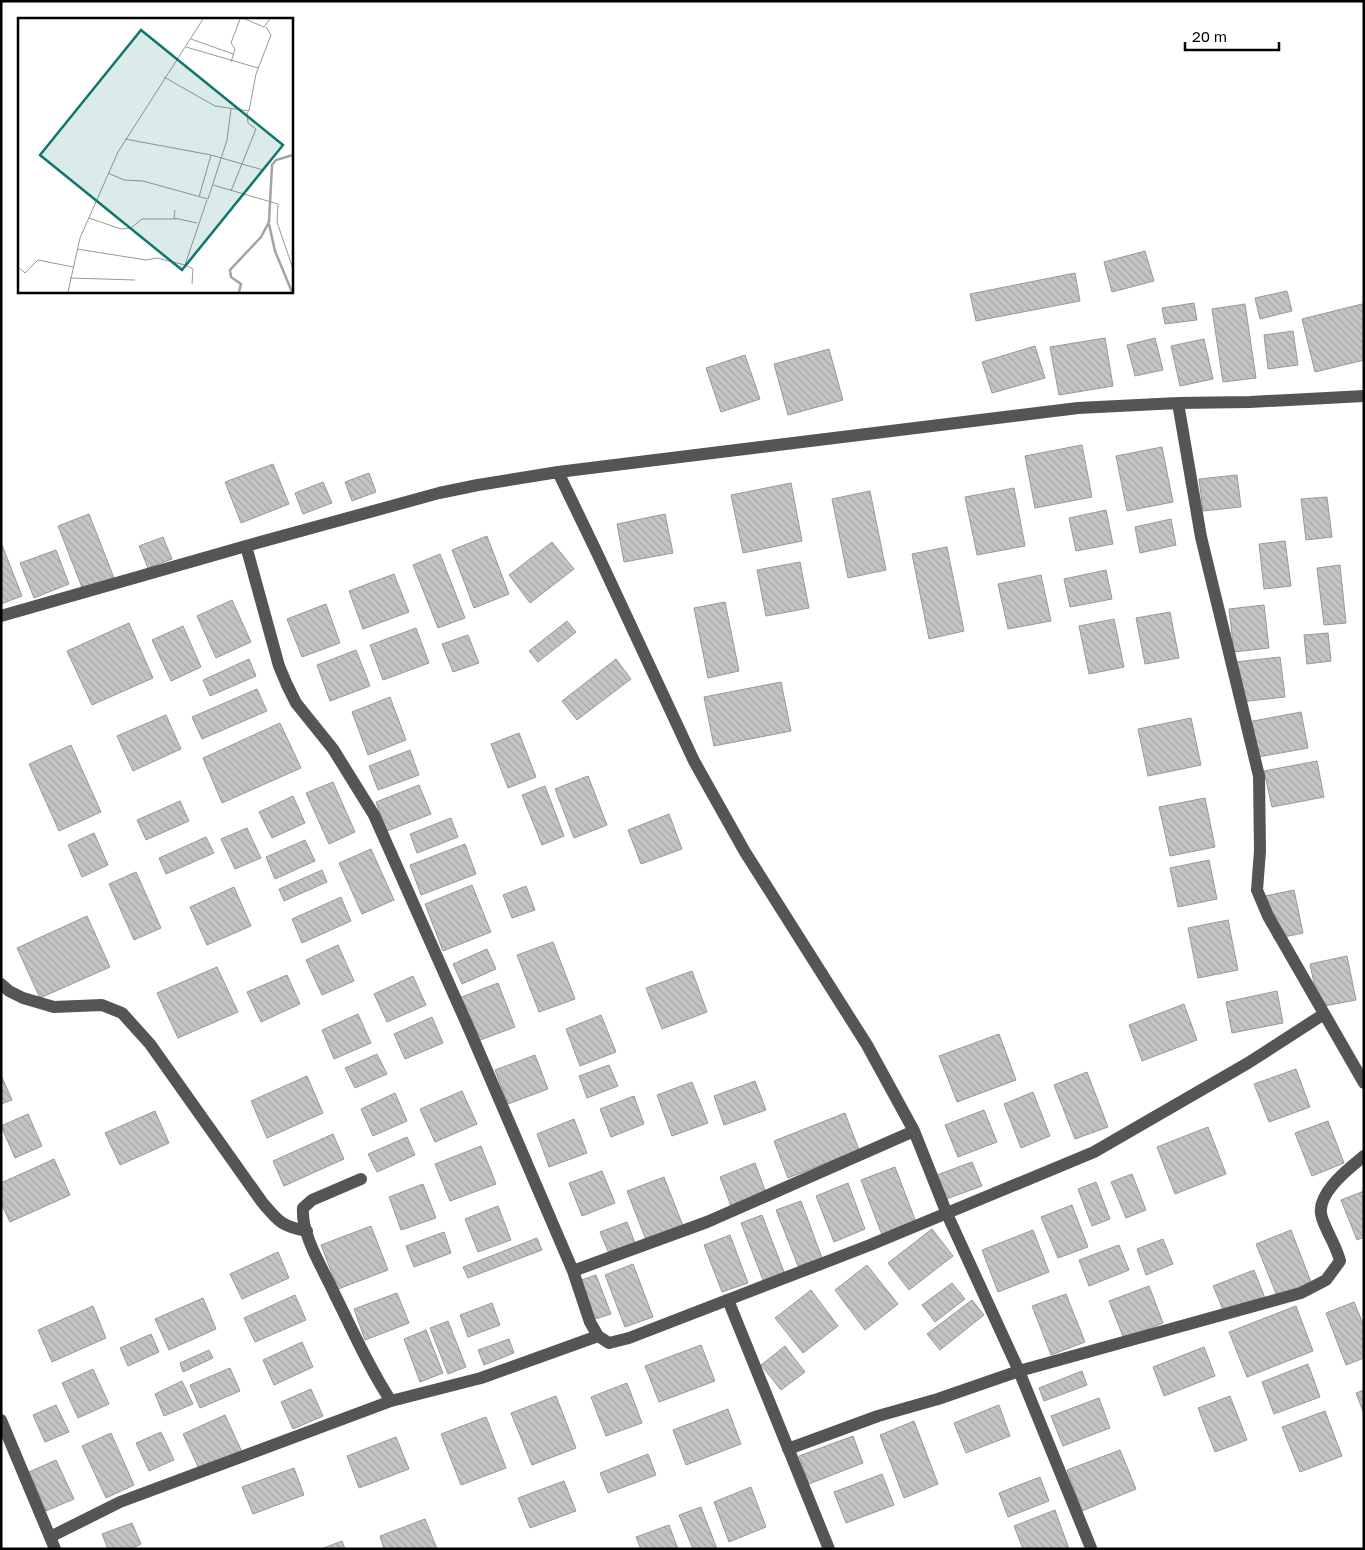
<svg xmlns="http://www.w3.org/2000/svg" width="1365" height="1550" font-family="'Golos Text',sans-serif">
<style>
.building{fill:url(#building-back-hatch);stroke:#999}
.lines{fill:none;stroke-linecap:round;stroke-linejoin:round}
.minor{stroke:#555;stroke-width:12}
.inset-river{fill:none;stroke:#a3a3a3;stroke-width:2.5}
.inset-road{fill:none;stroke:#999;stroke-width:1}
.view{fill:#0f766e;fill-opacity:0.15;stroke:#0f766e;stroke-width:2.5}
.inset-edge{fill:none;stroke:#000;stroke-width:2.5}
</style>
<defs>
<pattern id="building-back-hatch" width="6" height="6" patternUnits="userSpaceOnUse" patternTransform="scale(1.25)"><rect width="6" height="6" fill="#c4c4c4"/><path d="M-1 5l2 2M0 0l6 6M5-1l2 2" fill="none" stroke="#a7a7a7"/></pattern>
</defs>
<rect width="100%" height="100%" fill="#fff"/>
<path class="building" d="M1145,251L1154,281L1112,292L1104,262Z
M1075,273L1080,301L976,321L970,294Z
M1287,291L1292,311L1260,319L1255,298Z
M1194,303L1197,320L1165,324L1162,308Z
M1245,304L1256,378L1223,382L1212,309Z
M1362,304L1364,312V360L1315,372L1302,319Z
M1293,331L1298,365L1268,369L1264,335Z
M1105,338L1113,386L1059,395L1050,347Z
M1155,338L1163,370L1135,376L1127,345Z
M1204,339L1213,379L1180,386L1171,346Z
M1035,346L1045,378L992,393L982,362Z
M829,349L843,400L788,415L774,364Z
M745,355L760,399L721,412L706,368Z
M1082,445L1092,497L1035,508L1025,456Z
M1162,447L1173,502L1127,511L1116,456Z
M273,464L289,504L241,523L225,482Z
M369,473L376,492L352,501L345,482Z
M1237,475L1241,507L1203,511L1199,479Z
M323,482L332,503L303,514L295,493Z
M791,483L802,541L743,553L731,495Z
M1014,488L1025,546L977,555L965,497Z
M870,491L886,570L848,578L832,499Z
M1327,497L1332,537L1306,540L1301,499Z
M1106,510L1113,544L1076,551L1069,518Z
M89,514L114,578L83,590L58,526Z
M665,514L673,553L624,562L617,524Z
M1171,519L1176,545L1140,553L1135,527Z
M487,536L509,594L474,608L452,550Z
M163,537L172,559L148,568L139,546Z
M1285,541L1291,586L1264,589L1259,544Z
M552,542L574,569L530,603L509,575Z
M2,545L22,596L1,604V546Z
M947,547L964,631L929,639L912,554Z
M56,550L69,584L34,598L20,563Z
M440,554L465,618L438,628L413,565Z
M800,562L809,608L766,616L757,570Z
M1340,565L1346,623L1324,625L1317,568Z
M1106,570L1112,599L1070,607L1064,579Z
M394,574L409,612L363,629L349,591Z
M1041,575L1051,621L1008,629L998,584Z
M232,600L251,642L216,658L197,616Z
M725,602L739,671L708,678L694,608Z
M326,604L340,643L302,657L287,619Z
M1264,605L1269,648L1234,652L1229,609Z
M1170,612L1179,658L1145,664L1136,618Z
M1114,619L1124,667L1089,674L1079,626Z
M567,621L576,632L538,662L529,651Z
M129,623L153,678L92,705L67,651Z
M183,626L201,667L171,681L152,640Z
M416,628L429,663L383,680L370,645Z
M1328,633L1331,661L1307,664L1304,635Z
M468,635L479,663L453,672L442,644Z
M356,650L370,686L330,701L317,665Z
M1280,657L1285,697L1240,702L1235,662Z
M249,659L256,676L210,696L203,680Z
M616,659L631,679L577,720L562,701Z
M781,682L791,731L714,746L704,697Z
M257,689L267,711L202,739L192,717Z
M390,697L406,740L368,755L352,712Z
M1301,712L1308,748L1258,757L1248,722Z
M166,715L181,749L133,771L117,736Z
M1191,718L1201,765L1148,776L1138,729Z
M280,723L301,768L222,803L203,758Z
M519,733L536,777L508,788L491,744Z
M71,745L101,812L59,831L29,764Z
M410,750L419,775L378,790L369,766Z
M1317,761L1324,797L1272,807L1264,771Z
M588,776L607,825L574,838L555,789Z
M333,782L355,832L329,844L306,793Z
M419,785L431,814L387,831L376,802Z
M545,786L564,836L542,845L522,795Z
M293,796L305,823L272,838L259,812Z
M1205,798L1215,847L1170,856L1159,807Z
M180,801L189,821L146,840L137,820Z
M669,814L682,849L641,864L628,830Z
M451,818L458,837L417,853L410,834Z
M247,828L261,858L235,869L221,839Z
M94,833L108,865L82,877L68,845Z
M206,837L214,853L166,874L159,858Z
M305,840L315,861L275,879L266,857Z
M465,844L476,874L421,895L410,865Z
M371,849L394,900L362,914L339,863Z
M1209,860L1217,899L1178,907L1170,868Z
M322,870L327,882L284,901L279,889Z
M136,872L161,928L134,940L109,884Z
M472,885L491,932L443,951L425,904Z
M526,886L535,910L512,918L503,895Z
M234,887L251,926L207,945L190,907Z
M1294,890L1303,933L1274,939L1265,896Z
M341,897L351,921L302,943L292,919Z
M87,916L110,967L40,998L17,948Z
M1228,920L1238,970L1198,978L1188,928Z
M553,942L575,999L539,1012L517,955Z
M338,945L354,981L322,995L306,960Z
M487,949L496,969L462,984L453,964Z
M1347,956L1356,1000L1319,1007L1310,964Z
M217,967L238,1012L178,1038L157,993Z
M692,971L707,1012L662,1029L646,988Z
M287,975L300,1004L261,1022L247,992Z
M413,976L426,1005L387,1022L374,994Z
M498,983L515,1027L475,1042L459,998Z
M1277,991L1283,1023L1232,1033L1226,1002Z
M1184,1004L1197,1040L1142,1061L1129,1025Z
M358,1014L371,1043L334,1059L322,1030Z
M601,1015L616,1052L580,1066L566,1029Z
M432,1017L443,1043L405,1059L394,1034Z
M999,1034L1016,1080L957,1102L939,1056Z
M377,1054L387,1074L355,1088L345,1068Z
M535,1055L548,1089L508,1104L495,1070Z
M609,1065L618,1086L587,1098L579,1076Z
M1296,1069L1310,1107L1269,1122L1254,1084Z
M1087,1072L1108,1127L1075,1139L1054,1085Z
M1,1075L12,1100L1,1104Z
M307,1076L323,1113L267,1138L251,1101Z
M755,1081L766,1110L724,1125L714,1096Z
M692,1082L708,1123L672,1136L657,1095Z
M462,1091L477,1124L435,1142L420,1109Z
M1033,1092L1050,1136L1021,1148L1004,1104Z
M395,1093L407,1121L373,1136L361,1109Z
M634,1096L644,1124L611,1137L600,1109Z
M984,1110L997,1142L958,1157L945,1125Z
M155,1111L169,1143L120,1165L105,1133Z
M845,1113L859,1150L788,1178L774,1141Z
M28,1114L42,1146L15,1158L1,1126Z
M574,1119L587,1153L549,1167L537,1134Z
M1328,1121L1344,1163L1312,1176L1295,1133Z
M1208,1127L1226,1174L1175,1194L1157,1147Z
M333,1134L344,1159L284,1186L273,1161Z
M407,1137L415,1155L377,1172L368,1154Z
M481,1146L496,1184L450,1201L435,1164Z
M54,1159L70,1195L10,1222L1,1203V1183Z
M972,1162L982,1186L946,1199L937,1175Z
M755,1163L766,1193L731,1206L720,1177Z
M895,1167L916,1222L882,1235L861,1180Z
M602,1171L615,1203L582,1216L569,1183Z
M1132,1174L1146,1210L1126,1218L1111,1182Z
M664,1177L683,1226L646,1240L627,1191Z
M1096,1182L1110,1219L1092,1226L1078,1189Z
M848,1183L865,1229L834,1242L816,1196Z
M423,1184L436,1218L401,1230L389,1197Z
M1364,1191V1237L1357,1240L1341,1200Z
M801,1201L822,1258L798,1266L776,1210Z
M1072,1205L1088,1247L1058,1258L1041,1217Z
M498,1206L511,1240L478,1252L465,1219Z
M762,1215L786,1277L765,1285L741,1223Z
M627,1222L636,1246L610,1256L600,1232Z
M371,1226L388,1270L338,1289L321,1245Z
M932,1229L953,1256L909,1290L888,1263Z
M1033,1230L1049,1272L998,1292L982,1250Z
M1291,1230L1311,1282L1277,1296L1256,1244Z
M444,1232L451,1253L414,1267L406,1246Z
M730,1235L748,1283L722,1292L704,1245Z
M537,1238L542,1250L468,1278L463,1267Z
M1163,1239L1173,1264L1146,1275L1137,1249Z
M1119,1245L1129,1270L1089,1286L1079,1260Z
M278,1252L289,1278L242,1299L230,1274Z
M633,1264L653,1317L625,1327L605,1275Z
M867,1265L898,1304L865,1330L835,1290Z
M1254,1270L1265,1298L1225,1314L1213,1286Z
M596,1275L611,1314L595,1319L581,1280Z
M952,1283L965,1299L935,1322L922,1305Z
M1149,1286L1163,1323L1124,1339L1109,1301Z
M811,1290L838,1326L803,1353L775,1318Z
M397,1293L409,1323L365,1340L354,1309Z
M1066,1294L1085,1342L1051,1355L1032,1306Z
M295,1295L306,1320L255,1342L244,1318Z
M203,1298L216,1329L169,1350L155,1319Z
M972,1300L984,1315L940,1350L927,1334Z
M1354,1302L1364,1326V1358L1346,1365L1326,1313Z
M492,1303L500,1325L468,1337L460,1315Z
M93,1306L106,1338L52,1362L38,1330Z
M1296,1306L1313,1351L1247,1377L1229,1332Z
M448,1321L466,1367L448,1374L430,1328Z
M426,1330L443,1373L420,1382L404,1339Z
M151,1334L159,1352L128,1366L120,1348Z
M509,1339L514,1353L484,1365L478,1350Z
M302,1342L313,1367L274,1385L263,1360Z
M701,1345L715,1381L659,1402L645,1366Z
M785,1346L805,1372L781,1390L761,1365Z
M1204,1347L1215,1376L1164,1396L1153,1367Z
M209,1350L213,1358L183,1372L180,1363Z
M1308,1364L1320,1397L1274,1414L1262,1382Z
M230,1368L240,1391L200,1408L190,1385Z
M93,1369L109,1404L78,1418L62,1383Z
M1082,1371L1087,1385L1044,1401L1039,1388Z
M182,1381L193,1404L164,1416L155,1394Z
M627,1383L642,1423L606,1436L591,1397Z
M311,1389L323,1416L293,1429L281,1402Z
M1364,1390V1414L1356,1393Z
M556,1396L576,1448L532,1465L511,1413Z
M1230,1396L1247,1440L1215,1452L1198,1408Z
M1099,1398L1110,1428L1063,1446L1051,1416Z
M56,1405L69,1432L45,1442L33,1415Z
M999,1405L1010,1436L966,1453L954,1423Z
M728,1409L741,1444L686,1465L673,1430Z
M1325,1411L1342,1456L1300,1472L1282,1427Z
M225,1415L242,1452L200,1471L183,1434Z
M486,1417L506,1468L461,1485L441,1434Z
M914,1421L938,1484L904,1498L880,1435Z
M161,1432L174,1460L149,1471L136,1443Z
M111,1433L134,1485L106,1498L82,1446Z
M853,1436L863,1463L809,1484L799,1456Z
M396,1437L409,1469L359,1488L347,1456Z
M1120,1450L1136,1489L1082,1511L1067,1470Z
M648,1454L656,1475L608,1493L600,1473Z
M56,1460L74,1499L46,1511L29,1472Z
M294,1468L304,1495L253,1514L242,1487Z
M882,1474L894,1505L846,1523L834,1492Z
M1040,1477L1049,1501L1008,1517L999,1493Z
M564,1481L576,1511L530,1528L518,1498Z
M751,1487L766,1527L729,1542L714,1502Z
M701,1507L717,1549H693L679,1515Z
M1055,1510L1069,1549H1023L1014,1526Z
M425,1519L437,1549H384L380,1536Z
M132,1523L141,1544L130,1549H108L102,1534Z
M669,1525L678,1549H641L636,1537Z
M342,1541L345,1549H321Z"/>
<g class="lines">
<path class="minor" d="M1178,403L1201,537L1259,776L1260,851L1257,890L1268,916L1364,1083
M558,472L598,555L694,761L745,852L867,1045L914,1131L947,1214L1019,1371L1091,1548
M246,546L279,666L287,685L296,703L333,749L374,815L470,1031L573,1271L590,1322L598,1336L609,1343L629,1338L870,1245L1094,1152L1248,1063L1324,1014
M1,616L246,546L439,493L478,485L558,472L1078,408L1178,403L1250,402L1364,396
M1,984L9,991L23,998L54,1007L102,1005L122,1013L150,1044L262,1202C278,1221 281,1226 307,1231
M361,1179L312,1200L303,1208C301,1236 324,1270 335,1295C353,1331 369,1368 391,1401
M573,1271L707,1222L914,1131
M728,1300L829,1549
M1,1420L50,1537L120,1502L391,1401L481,1378L598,1336
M788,1449L878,1416L938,1399L1019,1371L1301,1293L1326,1280L1340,1261C1336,1245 1327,1233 1322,1218C1314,1195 1348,1169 1364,1156
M50,1537L55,1549"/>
</g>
<g transform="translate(18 18)">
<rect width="275" height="275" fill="#fff"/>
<path class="inset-river" d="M251,206L257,233L274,274M221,274L223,266L213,259L212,252L243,219L251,204L254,147L258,142L275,137"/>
<path class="inset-road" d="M227,1L246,9L252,1M173,21L215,36M168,29L240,50M213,44L217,31L213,25L222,1M146,59L197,88L231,93L238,56L253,17L248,9M107,121L193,137L245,152M90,155L106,162L125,163L190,181L209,122L213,91M195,167L260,186L259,204L275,251M213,173L238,111L230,105L229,94M181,179L193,137M157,192L156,200L179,205M71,200L103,211L113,210L124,201H158M59,231L128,242L139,240L167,247L189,182M167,247L175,251L174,266M0,249L7,255L20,242L55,249M52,260L117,262M50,274L62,220L100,134L185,1"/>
<path class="view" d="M123,12L265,127L164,252L22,137Z"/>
<rect width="275" height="275" class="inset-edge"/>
</g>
<rect width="1365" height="1550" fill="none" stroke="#000000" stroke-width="5"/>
<path d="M1185 42v8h94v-8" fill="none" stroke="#000000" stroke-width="2.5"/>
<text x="1192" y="42" font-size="15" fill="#000000" stroke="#ffffff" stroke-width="4" paint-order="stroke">20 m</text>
</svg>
